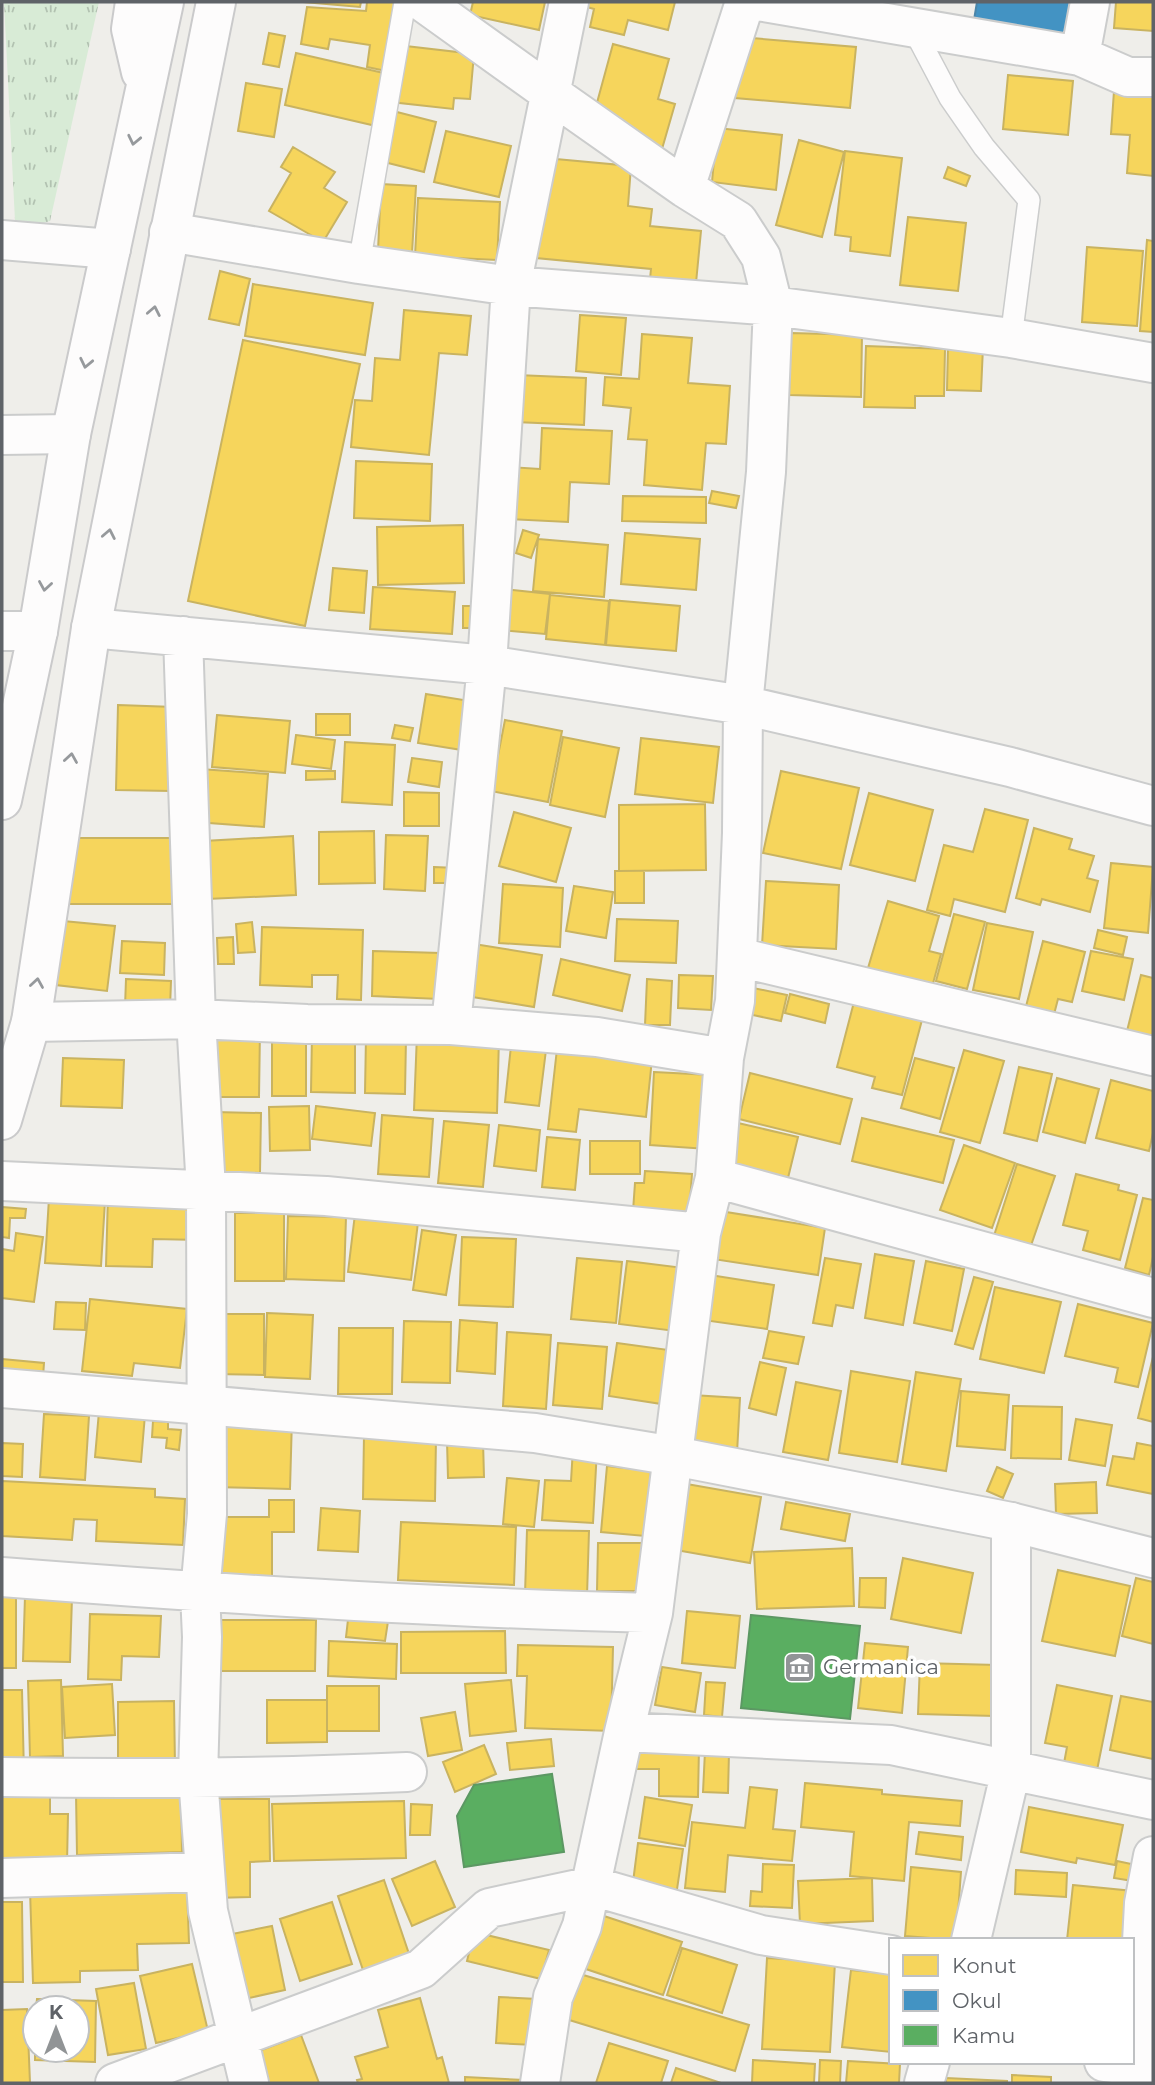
<svg xmlns="http://www.w3.org/2000/svg" width="1155" height="2085" font-family="Montserrat,sans-serif">
<style>
.park{fill:url(#park-tufts)}
.homes{fill:#f6d55c;stroke:#c9b360;stroke-width:2}
.schools{fill:#4393c3;stroke:#4b85a8;stroke-width:2}
.public{fill:#5aae61;stroke:#5c9863;stroke-width:2}
.lines{fill:none;stroke-linecap:round;stroke-linejoin:round}
.service-casing{stroke:#cbcccc;stroke-width:24}
.minor-casing{stroke:#cbcccc;stroke-width:42}
.tertiary-casing{stroke:#cbcccc;stroke-width:42}
.secondary-casing{stroke:#cacacb;stroke-width:42}
.service{stroke:#fdfcfc;stroke-width:21}
.minor{stroke:#fdfcfc;stroke-width:38}
.tertiary{stroke:#fdfcfc;stroke-width:38}
.secondary{stroke:#fdfcfc;stroke-width:38}
.oneway{stroke:#96999c}
.labels{text-anchor:middle;stroke-width:7;stroke-linejoin:round;paint-order:stroke}
.poi-label{font-size:21px;fill:#5f6368;stroke:#fff;text-anchor:start}
</style>
<defs>
<pattern id="park-tufts" width="24" height="20" patternUnits="userSpaceOnUse" patternTransform="scale(1.75)"><rect width="24" height="20" fill="#d8ebd6"/><path d="M3 7l-1-3M5 7V3M7 7l1-3M15 17l-1-3M17 17v-4M19 17l1-3" fill="none" stroke="#b2c2b1"/></pattern>
</defs>
<rect width="100%" height="100%" fill="#efeeea"/>
<path class="park" d="M4,2H99L50,221L30,227L15,221Z"/>
<path class="homes" d="M303,2H361L360,7Z
M367,2H398L386,71L367,67L370,45L330,39L328,49L301,44L307,7L366,11Z
M473,2H545L539,30L470,15Z
M588,2H675L668,30L628,20L624,35L590,27L594,9L587,7Z
M1116,2H1153V31L1114,28Z
M269,33L285,36L279,67L263,64Z
M740,37L856,47L850,108L735,98Z
M613,44L669,59L658,99L675,104L662,149L595,110Z
M397,45L474,54L470,99L454,98L453,109L391,102Z
M296,53L388,74L376,126L285,105Z
M1008,75L1073,81L1068,135L1003,129Z
M246,83L282,89L274,137L238,131Z
M1114,91L1153,94V176L1127,173L1130,135L1111,134Z
M393,111L436,122L424,172L380,161Z
M717,128L782,135L776,190L712,182Z
M446,131L511,146L499,197L434,182Z
M799,140L844,152L822,237L776,225Z
M293,147L335,172L324,188L347,202L323,242L269,211L291,173L281,167Z
M845,151L902,158L890,256L850,251L851,237L835,235Z
M545,158L631,166L628,206L652,209L650,226L701,231L696,283L650,279L651,269L536,258Z
M948,167L970,176L966,186L944,178Z
M381,184L416,186L412,253L378,251Z
M418,198L500,202L497,260L415,256Z
M908,217L966,223L958,291L900,285Z
M1147,240L1153,241V332L1140,331Z
M1087,247L1143,251L1137,326L1082,322Z
M220,271L250,279L239,325L209,319Z
M253,284L373,303L365,355L245,336Z
M404,310L471,316L467,355L439,353L429,455L351,447L355,400L372,401L375,358L400,360Z
M580,315L626,318L621,375L576,371Z
M791,333L862,335L861,397L789,395Z
M642,334L692,338L688,383L730,386L726,444L706,443L702,490L644,485L647,440L628,439L631,408L603,405L605,377L639,379Z
M243,340L360,364L305,626L188,601Z
M866,346L945,349L944,396H915V408L864,407Z
M948,346L983,347L981,391L947,390Z
M517,375L586,378L584,425L515,422Z
M542,428L612,431L609,484L570,482L568,522L507,519L509,467L540,469Z
M356,461L432,464L430,521L354,518Z
M712,491L739,496L736,508L709,503Z
M623,496L706,497V523L622,521Z
M463,525L464,583L378,585L377,527Z
M523,530L539,535L531,558L516,553Z
M625,533L700,539L696,590L621,584Z
M538,539L608,545L604,597L533,591Z
M333,568L367,571L364,613L329,610Z
M373,587L455,592L452,634L370,629Z
M504,589L550,594L545,634L499,630Z
M550,595L609,601L605,645L546,639Z
M610,600L680,606L676,651L606,645Z
M463,606H478L477,628H463Z
M426,694L476,702L468,751L418,743Z
M118,705L174,707L171,791L116,790Z
M316,714H350V735H316Z
M217,715L290,721L285,773L212,767Z
M505,720L562,731L548,802L491,791Z
M395,725L413,728L410,741L392,738Z
M296,735L335,740L331,769L292,764Z
M563,737L619,748L605,817L550,805Z
M641,738L719,747L713,803L635,794Z
M345,742L395,745L392,805L342,802Z
M412,758L442,762L439,787L408,782Z
M200,769L268,774L264,827L196,822Z
M306,771H335V779L306,780Z
M781,771L859,788L841,869L763,853Z
M404,792L439,793V826H404Z
M869,793L933,810L915,881L850,865Z
M705,804L706,870L619,871V805Z
M985,809L1028,820L1005,912L954,899L950,916L927,910L944,845L973,852Z
M514,812L571,828L556,882L499,866Z
M1034,828L1072,839L1069,849L1094,856L1087,878L1098,881L1090,912L1042,899L1040,905L1016,898Z
M374,831L375,883L319,884V832Z
M386,835L428,836L425,891L384,889Z
M293,836L296,895L207,899L204,841Z
M70,838H179V904H69Z
M1111,863L1153,867L1148,933L1104,928Z
M434,867L456,868L455,883H434Z
M615,871H644V903H615Z
M766,881L839,885L836,949L762,945Z
M503,884L563,888L560,947L499,943Z
M574,886L613,892L606,938L566,931Z
M888,901L939,916L929,951L941,954L932,987L868,968Z
M954,914L985,922L967,989L936,981Z
M617,919L678,921L676,963L615,961Z
M63,921L115,926L107,991L56,985Z
M252,922L255,952L238,953L236,924Z
M987,923L1033,932L1019,999L973,990Z
M262,927L363,930L361,1000L337,999L338,975H312V987L260,985Z
M1098,930L1127,937L1123,955L1094,948Z
M233,937L234,964H218L217,938Z
M122,941L165,943L164,975L120,973Z
M1043,941L1085,952L1072,1002L1058,999L1052,1022L1024,1014Z
M474,944L542,955L534,1007L466,996Z
M373,951L440,953L439,999L372,996Z
M1091,951L1133,959L1124,1000L1082,991Z
M561,959L630,975L622,1011L553,995Z
M679,975L713,976L711,1010L678,1008Z
M1141,975L1153,978V1038L1127,1031Z
M126,979L171,981L170,1008L125,1007Z
M647,979L672,981L670,1025H645Z
M753,988L787,995L781,1021L748,1014Z
M790,994L829,1004L825,1023L785,1013Z
M854,1002L922,1020L902,1095L872,1088L875,1077L837,1067Z
M211,1029H260L259,1097H210Z
M272,1034H306V1096H272Z
M312,1034H355V1093L311,1092Z
M417,1034L499,1037L497,1113L414,1110Z
M366,1036L406,1037L405,1094L365,1093Z
M511,1046L546,1050L539,1106L505,1102Z
M557,1049L652,1059L646,1117L579,1109L576,1132L548,1129Z
M964,1050L1004,1061L980,1143L940,1132Z
M63,1058L124,1060L122,1108L61,1106Z
M915,1058L954,1068L940,1119L901,1108Z
M1019,1067L1052,1074L1037,1141L1004,1133Z
M654,1072L711,1075L707,1149L650,1145Z
M750,1073L852,1099L840,1144L739,1119Z
M1057,1078L1099,1089L1085,1143L1043,1132Z
M1111,1080L1153,1091V1133L1149,1151L1096,1138Z
M309,1106L310,1150L270,1151L269,1107Z
M316,1106L375,1113L371,1146L312,1139Z
M214,1112L261,1113L260,1173L212,1172Z
M382,1115L433,1119L429,1177L378,1174Z
M862,1118L954,1140L943,1183L852,1161Z
M444,1121L489,1125L483,1187L438,1183Z
M738,1123L798,1137L787,1182L727,1168Z
M499,1125L540,1130L536,1171L494,1166Z
M547,1137L580,1140L575,1190L542,1187Z
M590,1141H640V1174H590Z
M964,1145L1015,1163L992,1228L940,1210Z
M1017,1164L1055,1176L1027,1257L991,1245Z
M645,1171L692,1174L689,1215L633,1211L635,1183H644Z
M1076,1174L1119,1185L1118,1190L1137,1195L1120,1260L1083,1250L1088,1231L1063,1225Z
M108,1195L201,1198L200,1240L153,1239L152,1267L106,1266Z
M49,1198L105,1201L101,1266L45,1263Z
M1143,1198L1153,1200V1257L1149,1275L1125,1268Z
M2,1207L26,1209L25,1218H10L9,1238L2,1237Z
M720,1211L825,1228L818,1275L713,1259Z
M235,1213H284V1281H235Z
M355,1214L418,1222L411,1280L348,1272Z
M288,1216L346,1217L344,1281L286,1279Z
M422,1230L456,1235L446,1295L413,1290Z
M16,1233L43,1237L34,1302L2,1298V1249L14,1251Z
M462,1237L516,1239L513,1307L459,1305Z
M875,1254L914,1261L903,1325L865,1318Z
M577,1258L622,1262L616,1323L571,1319Z
M825,1258L861,1264L853,1308L836,1305L832,1326L813,1323Z
M627,1261L684,1268L675,1331L619,1324Z
M926,1261L964,1269L952,1331L914,1323Z
M710,1275L774,1285L767,1329L703,1320Z
M974,1277L993,1282L973,1349L955,1344Z
M995,1287L1061,1302L1044,1373L980,1359Z
M90,1299L187,1309L180,1368L134,1363L132,1376L82,1371Z
M56,1302L86,1303L85,1330L54,1329Z
M1078,1304L1153,1323L1138,1387L1115,1382L1118,1368L1065,1356Z
M267,1313L313,1315L310,1379L265,1377Z
M215,1314H264V1375L215,1374Z
M460,1320L497,1323L495,1374L457,1371Z
M404,1321L451,1322L450,1383L402,1382Z
M339,1328H393L392,1394H338Z
M769,1331L804,1337L798,1364L763,1358Z
M507,1332L551,1335L546,1409L503,1406Z
M558,1343L607,1347L602,1409L553,1405Z
M617,1343L676,1351L668,1405L609,1396Z
M1153,1357V1422L1138,1418Z
M2,1359L44,1363L43,1377L2,1374Z
M760,1362L786,1368L776,1415L749,1408Z
M851,1371L910,1381L897,1462L839,1453Z
M916,1372L961,1379L946,1471L902,1464Z
M796,1382L841,1391L828,1460L783,1452Z
M961,1391L1009,1395L1005,1450L957,1446Z
M692,1395L740,1398L737,1453L688,1449Z
M100,1400L146,1403L141,1462L95,1457Z
M1013,1406L1062,1407L1061,1459L1011,1458Z
M44,1414L89,1416L85,1480L40,1477Z
M215,1416L292,1418L290,1489L213,1487Z
M1076,1419L1112,1425L1105,1466L1069,1460Z
M153,1421L168,1422V1429L181,1430L179,1450L166,1448L167,1438L152,1437Z
M364,1435L436,1437L435,1501L363,1499Z
M447,1441H483L484,1477L448,1478Z
M2,1443L23,1444L22,1477L2,1476Z
M1137,1443L1153,1446V1494L1107,1485L1113,1456L1134,1459Z
M573,1448L597,1449L593,1523L542,1520L545,1480L571,1481Z
M607,1466L651,1471L645,1536L601,1532Z
M997,1467L1013,1474L1003,1498L987,1491Z
M507,1478L539,1481L534,1527L503,1524Z
M2,1481L155,1489V1497L185,1499L183,1545L96,1541L97,1520L74,1519L72,1540L2,1536Z
M1096,1482L1097,1513L1056,1514L1055,1484Z
M681,1483L761,1497L750,1563L670,1549Z
M269,1500H294V1532H272V1583H214V1517H269Z
M786,1502L850,1514L845,1541L781,1529Z
M321,1508L360,1511L358,1552L318,1550Z
M401,1522L516,1527L514,1585L398,1580Z
M527,1530L589,1531L587,1596L525,1594Z
M598,1543H644L643,1591H597Z
M852,1548L854,1606L757,1609L754,1552Z
M903,1558L973,1573L961,1633L891,1619Z
M1058,1570L1130,1586L1115,1656L1042,1641Z
M860,1578H886L885,1608L859,1607Z
M1136,1578L1153,1582V1644L1122,1636Z
M2,1593H16V1668H2Z
M25,1596L72,1597L70,1662L23,1661Z
M349,1611L389,1615L385,1641L346,1637Z
M687,1611L740,1616L735,1668L682,1663Z
M90,1614L161,1616L159,1657L122,1656L121,1680L88,1679Z
M211,1620H316L315,1671H211Z
M505,1631L506,1673H401V1632Z
M329,1641L397,1644L396,1679L328,1676Z
M865,1643L908,1647L902,1713L858,1708Z
M518,1645L613,1647L611,1731L525,1728L527,1676H517Z
M920,1663L997,1665L995,1716L918,1714Z
M662,1667L701,1673L695,1712L655,1705Z
M61,1680L63,1756L30,1757L28,1681Z
M511,1680L516,1731L470,1736L465,1684Z
M706,1682L725,1683L722,1717L704,1715Z
M112,1684L115,1735L65,1738L62,1687Z
M1057,1685L1112,1696L1095,1780L1062,1774L1067,1747L1045,1743Z
M327,1686H379V1731H327Z
M2,1690H22L24,1774H2Z
M1121,1696L1153,1702V1759L1110,1750Z
M267,1700H327V1742L267,1743Z
M174,1701L175,1766L118,1767V1702Z
M455,1712L462,1750L428,1756L421,1718Z
M551,1739L554,1766L510,1770L507,1743Z
M484,1745L496,1774L455,1792L443,1762Z
M632,1747L699,1748L698,1797L659,1796V1769H632Z
M705,1751L729,1753L728,1793L703,1792Z
M805,1783L882,1790V1794L962,1801L960,1826L909,1822L904,1881L850,1876L854,1832L801,1827Z
M750,1787L777,1790L773,1829L795,1831L792,1861L728,1855L725,1892L685,1888L692,1822L745,1828Z
M181,1791L182,1852L77,1855L76,1793Z
M2,1793H50V1814H68L67,1864L2,1863Z
M645,1797L692,1805L685,1846L639,1838Z
M209,1799H269L270,1861L250,1862V1897L214,1898Z
M404,1801L406,1858L274,1861L272,1804Z
M411,1804L432,1805L430,1835H410Z
M1029,1807L1123,1825L1115,1865L1077,1858L1076,1863L1021,1852Z
M919,1832L963,1837L961,1860L916,1854Z
M638,1843L683,1849L676,1896L632,1890Z
M435,1861L455,1907L412,1926L392,1879Z
M1117,1861L1136,1865L1133,1881L1114,1878Z
M763,1864L794,1865L792,1908L750,1906L751,1891L762,1892Z
M911,1867L961,1872L956,1940L905,1936Z
M1016,1870L1067,1873L1066,1897L1015,1894Z
M872,1878L873,1921L800,1924L798,1881Z
M384,1880L409,1954L363,1970L338,1896Z
M1073,1885L1133,1891L1128,1940H1067Z
M187,1887L189,1943L137,1944L138,1970L80,1971V1982L33,1983L30,1890Z
M2,1902H22L23,1982H2Z
M332,1902L352,1964L300,1981L280,1919Z
M598,1914L682,1942L663,1995L580,1967Z
M272,1926L285,1990L240,2000L227,1935Z
M474,1932L549,1950L541,1979L467,1961Z
M682,1948L737,1965L722,2013L667,1995Z
M767,1958L835,1962L830,2052L762,2049Z
M192,1964L208,2031L156,2043L140,1976Z
M851,1970L891,1974V2052L842,2047Z
M580,1974L749,2025L735,2071L566,2019Z
M134,1983L146,2049L108,2055L96,1989Z
M499,1997L537,1999L534,2045L496,2043Z
M420,1998L437,2059L442,2057L449,2083H358L357,2080L362,2079L355,2057L388,2047L378,2010Z
M37,1999L96,2001L95,2062L35,2060V2050H77V2008H36Z
M27,2009L30,2083H2V2010Z
M301,2035L319,2083H263L251,2054Z
M609,2043L668,2061L661,2083H596Z
M753,2060L815,2064L814,2083H752Z
M820,2060L841,2061L840,2083H819Z
M848,2061L900,2064L899,2083H846Z
M676,2068L721,2083H671Z
M1012,2075L1051,2077V2083H1012Z
M465,2077L524,2080V2083H465Z
M946,2078L1007,2081V2083H946Z"/>
<path class="schools" d="M977,2H1079L1074,41L973,26Z"/>
<path class="public" d="M751,1615L860,1626L850,1719L741,1708Z
M552,1774L564,1852L464,1867L457,1816L474,1785Z"/>
<g class="lines">
<defs>
<path id="service" d="M913,28L950,98L984,147L1029,200L1011,338
M359,264L405,2"/>
<path id="minor" d="M423,2L550,93L685,188L738,221L761,257L773,306L766,472L743,705L742,833L735,1001L724,1058L715,1178L701,1233
M764,2L1080,56L1128,77H1153
M1080,56L1090,2
M685,188L745,2
M169,232L359,264L511,286L773,306L1011,338L1153,363
M2,240L111,249
M2,435L71,434
M91,628L487,665L743,705L1010,767L1153,806
M2,631H38
M183,636L196,1019L206,1189L207,1514L200,1593L202,1637L198,1777L208,1911L249,2083
M738,957L1153,1056
M31,1022L196,1019L307,1024L451,1025L597,1037L724,1058
M451,1025L487,665L511,286L569,2
M715,1178L1153,1298
M2,1181L326,1196L701,1233L653,1613L624,1732L582,1926L553,1997L540,2083
M2,1577C219,1594 436,1608 653,1613
M624,1732L891,1745L1153,1800
M2,1777C137,1779 272,1778 407,1772
M2,1878L205,1872
M971,1940L1011,1770V1522
M1104,2062L1153,2068
M115,2083L421,1969L489,1908L592,1886L761,1935L891,1955
M924,2083L930,2062
M1146,2083L1140,1981L1144,1903L1153,1856"/>
<path id="tertiary" d="M2,1388L535,1433L674,1456L1011,1522L1153,1558"/>
<path id="secondary" d="M135,2L131,29L141,72
M2,800L38,631L71,434L164,2
M2,1120L31,1022L91,628L216,2"/>
</defs>
<use href="#service" class="service-casing"/>
<use href="#minor" class="minor-casing"/>
<use href="#tertiary" class="tertiary-casing"/>
<use href="#secondary" class="secondary-casing"/>
<use href="#service" class="service"/>
<use href="#minor" class="minor"/>
<use href="#tertiary" class="tertiary"/>
<use href="#secondary" class="secondary"/>
</g>
<defs><path id="oneway-chevron" d="M-2-3.5L2.5 0L-2 3.5" fill="none" stroke-width="1.6" stroke-linecap="round" stroke-linejoin="round" transform="scale(1.75)"/></defs>
<g class="oneway">
<use href="#oneway-chevron" transform="translate(134 140) rotate(102)"/>
<use href="#oneway-chevron" transform="translate(154 311) rotate(-79)"/>
<use href="#oneway-chevron" transform="translate(86 363) rotate(102)"/>
<use href="#oneway-chevron" transform="translate(109 534) rotate(-79)"/>
<use href="#oneway-chevron" transform="translate(45 586) rotate(99)"/>
<use href="#oneway-chevron" transform="translate(71 758) rotate(-81)"/>
<use href="#oneway-chevron" transform="translate(37 983) rotate(-81)"/>
</g>
<defs>
<symbol id="museum-square" viewBox="-11 -11 22 22"><rect x="-9" y="-9" width="18" height="18" rx="4" fill="#919496" stroke="#fff"/><path d="M0-6L6-3V-2H-6V-3ZM-5-1h2V3h-2ZM-1-1h2V3h-2ZM3-1h2V3H3ZM-6 4H6V6H-6Z" fill="#fff"/></symbol>
</defs>
<g fill-rule="evenodd">
<use href="#museum-square" x="782" y="1650" width="35" height="35"/>
</g>
<g class="labels">
<g class="poi-label">
<text x="823" y="1674">Germanica</text>
</g>
</g>
<rect width="1155" height="2085" fill="none" stroke="#5f6368" stroke-width="7"/>
<rect x="889" y="1938" width="245" height="126" fill="#ffffff" stroke="#bfc1c3" stroke-width="2"/>
<rect x="903" y="1955" width="35" height="21" fill="#f6d55c" stroke="#bfc1c3" stroke-width="2"/>
<text x="952" y="1973" font-size="21" fill="#5f6368">Konut</text>
<rect x="903" y="1990" width="35" height="21" fill="#4393c3" stroke="#bfc1c3" stroke-width="2"/>
<text x="952" y="2008" font-size="21" fill="#5f6368">Okul</text>
<rect x="903" y="2025" width="35" height="21" fill="#5aae61" stroke="#bfc1c3" stroke-width="2"/>
<text x="952" y="2043" font-size="21" fill="#5f6368">Kamu</text>
<g transform="translate(56 2029)"><circle r="33" fill="#ffffff" stroke="#bfc1c3" stroke-width="2"/>
<path d="M0-5L12 26L0 18L-12 26Z" fill="#919496"/>
<text y="-10" font-size="19" font-weight="bold" text-anchor="middle" fill="#5f6368">K</text>
</g>
</svg>
